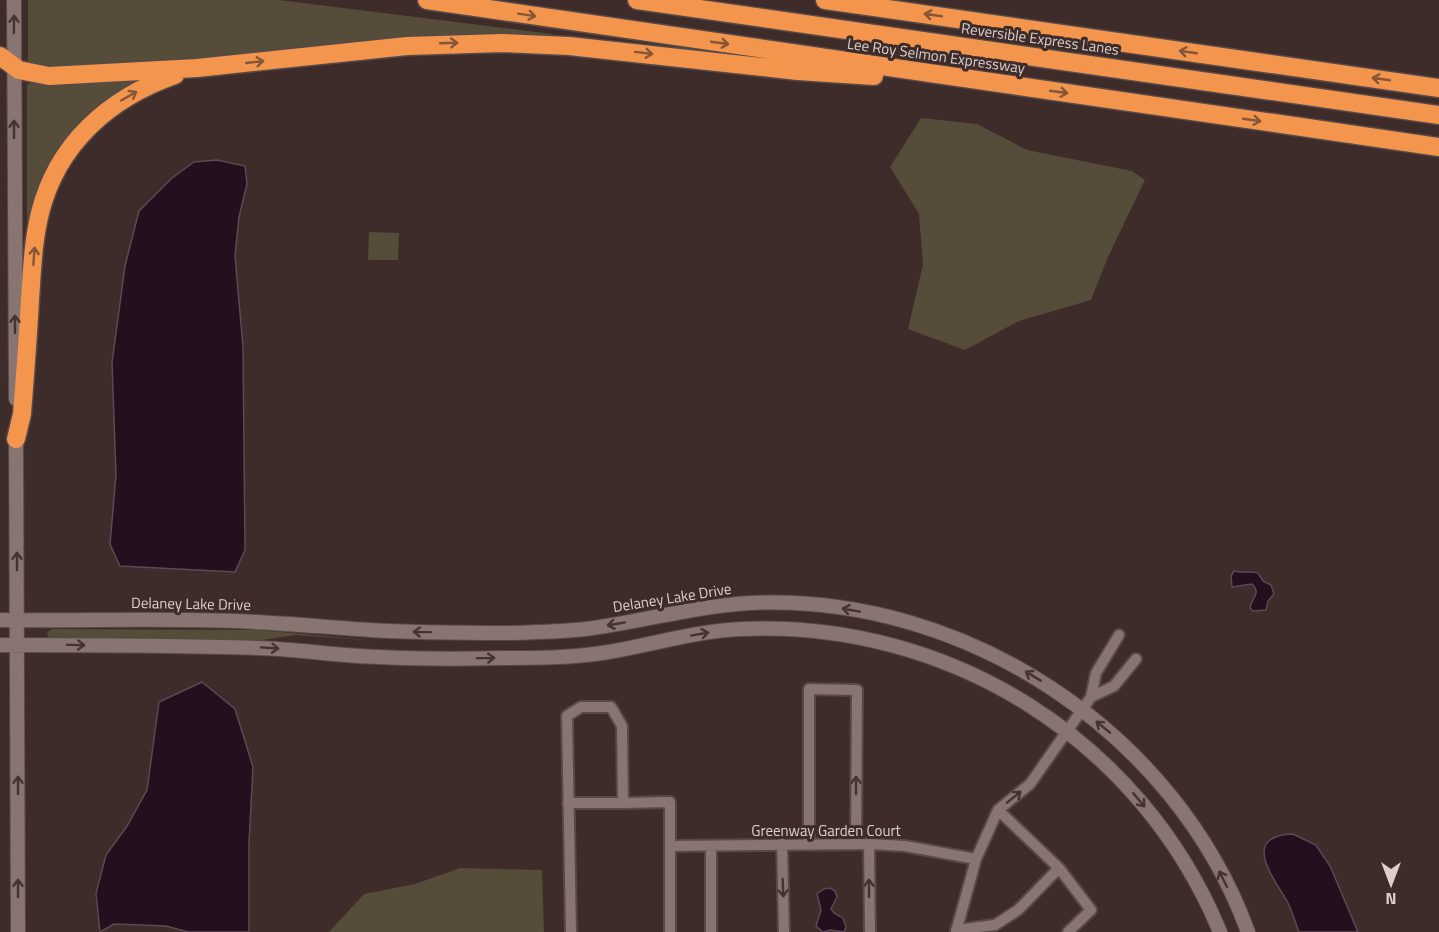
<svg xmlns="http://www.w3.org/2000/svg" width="1439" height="932" font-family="'Titillium Web',sans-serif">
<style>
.green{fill:#554c39}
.water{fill:#22101f;stroke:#5a4a54;stroke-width:1.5}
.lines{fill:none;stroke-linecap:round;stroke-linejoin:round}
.minor-casing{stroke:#574947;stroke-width:14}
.tertiary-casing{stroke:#574947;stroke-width:16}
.motorway-casing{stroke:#574947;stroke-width:21}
.minor{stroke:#887471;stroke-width:10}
.tertiary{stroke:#887471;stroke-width:14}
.motorway{stroke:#f3954c;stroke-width:18}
.oneway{stroke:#865638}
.oneway2{stroke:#443331}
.labels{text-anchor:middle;stroke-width:6;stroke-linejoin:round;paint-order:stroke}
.street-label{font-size:15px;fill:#dbd0ce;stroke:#3d2c2a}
</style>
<rect width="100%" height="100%" fill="#3d2c2a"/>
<path class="green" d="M28,0H279L552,34V38L212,58L70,69L28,66Z
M148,79L83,125L27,246V86L29,83L47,84Z
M921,118L977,124L1027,150L1132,171L1145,180L1108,257L1091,300L1019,321L965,350L908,329L923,265L919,214L890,167Z
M369,232L399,233L398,260H368Z
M53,629L259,630L378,641L296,635L262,640L49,638L47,632Z
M460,868L542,870L544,932H329L364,894L415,884Z"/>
<path class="water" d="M217,160L245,166L247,184L239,217L235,256L243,347L245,550L235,572L120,566L110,544L116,475L112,363L125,266L139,211L172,178L194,162Z
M1234,571C1243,574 1250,570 1258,573L1263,581L1271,585L1274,594L1268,601L1266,610L1253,611L1250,608C1251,598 1262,594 1252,584L1232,587L1231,576Z
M202,682L235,709L253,767L249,843V932H188L166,926L114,924L100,932L96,893L106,855L127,826L147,790L159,702Z
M1293,834L1316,845L1330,866L1358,932H1299C1295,922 1292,910 1287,901C1272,876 1241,836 1293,834Z
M830,888L835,891L837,897L831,909L834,913L843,918L846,927L844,932L830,930L823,932L816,926L821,910L817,894L824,889Z"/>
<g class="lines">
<defs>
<path id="minor" d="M1091,697L1096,673L1119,635
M568,803H623
M998,810L1059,868L1091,910L1068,932
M782,844L784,932
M809,844V689L857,690L856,844
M869,844L870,932
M670,846V932
M711,846V932
M956,930L995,925L1018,910L1059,868
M571,932L567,716L581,707H611L622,726L623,803L670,802V846L869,844L905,846L976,859
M956,932L976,859L998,810L1030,784L1091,697L1114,686L1136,659"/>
<path id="tertiary" d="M14,0L16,399
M16,430L18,932
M0,620C79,621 158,618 237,621C282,623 325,627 370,630C416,633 463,633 509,633C535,632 560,632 586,629C641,622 695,606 751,603C963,593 1175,731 1248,932
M0,645C86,645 172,645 257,648C298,649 338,656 379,657C420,659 460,659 501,658C535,658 569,658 602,653C649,646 694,631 742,629C949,620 1141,740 1220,932"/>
<path id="motorway" d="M427,0L1439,147
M637,0L1439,115
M825,0L1439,88
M0,56L19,70L49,76L197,68L407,46L502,43L569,46L798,71L874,76
M16,439L22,414C25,376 28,338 30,300C32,271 33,241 40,213C57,144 109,98 175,75"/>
</defs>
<use href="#minor" class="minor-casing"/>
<use href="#tertiary" class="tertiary-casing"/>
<use href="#motorway" class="motorway-casing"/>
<use href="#minor" class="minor"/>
<use href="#tertiary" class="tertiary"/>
<use href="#motorway" class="motorway"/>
</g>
<defs><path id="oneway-shaft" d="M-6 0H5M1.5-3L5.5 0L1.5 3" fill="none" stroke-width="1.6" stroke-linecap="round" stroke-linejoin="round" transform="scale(1.5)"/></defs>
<g class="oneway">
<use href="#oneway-shaft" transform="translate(527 15) rotate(9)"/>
<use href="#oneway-shaft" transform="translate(933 15) rotate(-172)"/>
<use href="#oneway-shaft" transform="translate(449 43) rotate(-2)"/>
<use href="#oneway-shaft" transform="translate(720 43) rotate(8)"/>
<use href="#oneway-shaft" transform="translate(1188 52) rotate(-172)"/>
<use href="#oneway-shaft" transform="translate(644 53) rotate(7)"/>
<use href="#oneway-shaft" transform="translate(255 62) rotate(-6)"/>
<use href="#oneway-shaft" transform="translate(1381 79) rotate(-172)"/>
<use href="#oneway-shaft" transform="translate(1059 92) rotate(8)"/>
<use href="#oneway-shaft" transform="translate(129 96) rotate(-30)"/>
<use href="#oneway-shaft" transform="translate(1252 120) rotate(8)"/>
<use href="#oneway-shaft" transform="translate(34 256) rotate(-86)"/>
</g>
<g class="oneway2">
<use href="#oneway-shaft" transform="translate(14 24) rotate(-89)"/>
<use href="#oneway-shaft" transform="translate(14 129) rotate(-90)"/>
<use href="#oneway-shaft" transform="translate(15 324) rotate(-90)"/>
<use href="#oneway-shaft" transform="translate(17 561) rotate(-90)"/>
<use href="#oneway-shaft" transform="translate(851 610) rotate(-170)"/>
<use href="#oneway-shaft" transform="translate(616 624) rotate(170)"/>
<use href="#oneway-shaft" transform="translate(422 632) rotate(-179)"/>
<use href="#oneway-shaft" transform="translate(700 634) rotate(-10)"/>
<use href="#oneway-shaft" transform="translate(76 645) rotate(1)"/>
<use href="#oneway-shaft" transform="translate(270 648) rotate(4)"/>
<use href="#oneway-shaft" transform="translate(486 658) rotate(-1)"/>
<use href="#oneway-shaft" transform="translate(1033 676) rotate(-149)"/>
<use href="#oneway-shaft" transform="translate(1103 727) rotate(-141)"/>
<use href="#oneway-shaft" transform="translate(18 785) rotate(-90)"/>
<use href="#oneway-shaft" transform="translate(856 785) rotate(-90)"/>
<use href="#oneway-shaft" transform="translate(1014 797) rotate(-39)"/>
<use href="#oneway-shaft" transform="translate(1139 800) rotate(50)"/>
<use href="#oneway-shaft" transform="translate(1223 879) rotate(-117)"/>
<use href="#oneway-shaft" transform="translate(18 888) rotate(-90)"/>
<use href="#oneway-shaft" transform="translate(783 888) rotate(88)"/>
<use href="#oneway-shaft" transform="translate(869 888) rotate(-90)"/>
</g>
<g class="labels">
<g class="street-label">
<text transform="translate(1040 39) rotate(8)" y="5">Reversible Express Lanes</text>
<text transform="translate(936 56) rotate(8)" y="5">Lee Roy Selmon Expressway</text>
<text transform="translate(672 598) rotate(-9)" y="5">Delaney Lake Drive</text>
<text transform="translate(191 604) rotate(1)" y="5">Delaney Lake Drive</text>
<text x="826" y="836">Greenway Garden Court</text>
</g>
</g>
<g transform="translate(1391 884) rotate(180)" stroke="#3d2c2a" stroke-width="4.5" paint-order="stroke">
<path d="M0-4.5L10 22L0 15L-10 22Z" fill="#dbd0ce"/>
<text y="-9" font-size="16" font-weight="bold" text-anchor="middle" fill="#dbd0ce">N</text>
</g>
</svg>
